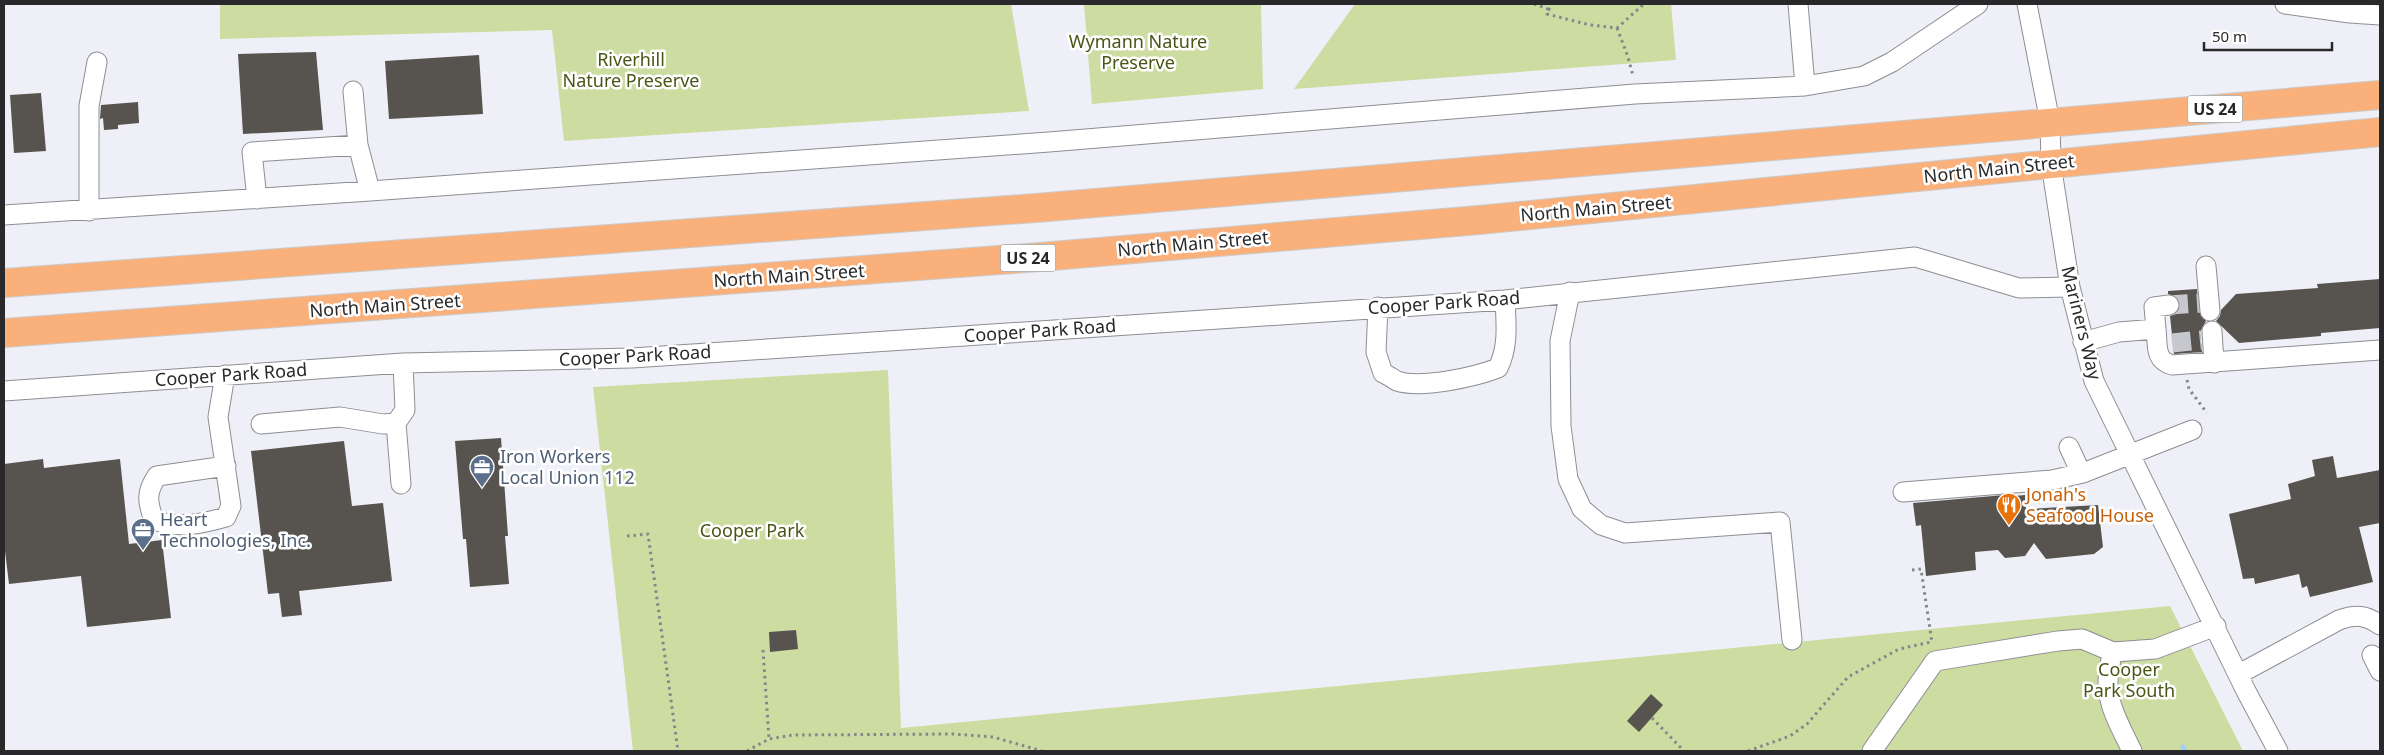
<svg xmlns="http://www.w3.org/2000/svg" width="2384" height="755" font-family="'Noto Sans',sans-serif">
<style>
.green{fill:#cddca1}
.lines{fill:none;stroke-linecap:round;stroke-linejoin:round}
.stream{stroke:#a3cdfe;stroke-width:5}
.building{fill:#57534e}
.minor-tunnel{stroke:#c7c8ce;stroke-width:19;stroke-dasharray:19 9;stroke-linecap:butt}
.minor-casing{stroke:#8d8e94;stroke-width:21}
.highway-casing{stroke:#ccc;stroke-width:30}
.path{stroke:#85868b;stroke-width:3;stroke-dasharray:2.5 4;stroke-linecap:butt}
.minor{stroke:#fff;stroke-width:19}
.highway{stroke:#f9b07b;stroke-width:28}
.labels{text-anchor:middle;stroke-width:5;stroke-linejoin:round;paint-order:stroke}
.shield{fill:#fff;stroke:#69696b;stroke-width:1}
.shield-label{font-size:16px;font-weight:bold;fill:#29292c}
.park-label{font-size:18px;fill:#4a5615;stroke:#fff}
.street-label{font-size:18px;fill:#29292c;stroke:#fff}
.service-label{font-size:18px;fill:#4e5e75;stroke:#fff;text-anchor:start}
.food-label{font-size:18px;fill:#c56008;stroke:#fff;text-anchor:start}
</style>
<rect width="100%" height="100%" fill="#eff0f7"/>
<path class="green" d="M220,4H1011L1029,111L564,141L552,30L220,39Z
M1084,4H1261L1263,89L1092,104Z
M1355,4H1671L1676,60L1294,89Z
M888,370L901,728L2170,606L2243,751H633L593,387Z"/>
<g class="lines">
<path class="stream" d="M2183,747L2185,751"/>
</g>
<path class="building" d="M316,52L323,130L243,134L238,54Z
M479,55L483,114L389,119L385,61Z
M41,93L46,151L14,153L10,95Z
M138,102L139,123L118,125V129L104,130L103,118L100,119L101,105Z
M2380,279V328L2321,333V336L2239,343L2216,321L2220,316L2221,310L2236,294L2318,288L2317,284Z
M2197,289L2199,312L2206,321L2200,332L2202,352L2174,354L2170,316L2176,314L2180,304L2178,298L2168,294V291Z
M501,438L508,536H505L509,584L470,587L466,539H463L455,441Z
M344,441L352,506L383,503L392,581L299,591L302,615L282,617L279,593L268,594L251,451Z
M2333,456L2337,478L2380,470V523L2359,527L2373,582L2310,597L2307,586L2302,588L2299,574L2255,584L2254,578L2243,579L2229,514L2291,499L2288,484L2315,476L2312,460Z
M43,459L44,468L120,459L129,544L162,540L171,618L87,627L81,576L9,584L4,543V464Z
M2004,495V497L2025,495L2026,509L2098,505L2103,547L2094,554L2046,559L2034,543L2025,556L2005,558L1998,550L1975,552L1976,570L1926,576L1921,525L1916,526L1913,503Z
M796,630L798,649L770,652L769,632Z
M1651,694L1663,705L1639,732L1627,721Z"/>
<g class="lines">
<path class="minor-tunnel" d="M2169,305L2200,303
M2172,343L2201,340"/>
<defs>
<path id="minor" d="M1798,4L1805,86
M2027,4L2050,122L2051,164L2070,287L2094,381L2246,691L2278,751
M2285,4L2350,13L2380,15
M353,91L358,145L370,191
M257,199L252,152L358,145
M89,211V106L97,62
M4,215L370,191L1049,142L1635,94L1805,86L1864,76L1892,62L1978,4
M2206,266L2210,311
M1570,292L1560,341L1561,426L1568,479L1582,509L1601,525L1625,533L1780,522L1792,640
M1378,307L1376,352L1383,373C1388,375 1393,379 1397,381C1421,389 1475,377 1498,368C1509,346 1506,323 1505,300
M2156,329L2154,307L2169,305
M2212,331L2214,363
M2083,342L2119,332L2156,329C2158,345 2154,360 2172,365L2380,350
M225,375L218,417L231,506L226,517C202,524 178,529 154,520C147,502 146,492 157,476L226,466
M4,391L403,363L632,358L1505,300L1915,257L2019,288L2070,287
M396,423L401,484
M261,424L340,417L383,424L396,423L405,410L403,363
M2069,447L2081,473
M1903,492L2052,480L2083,473L2192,430
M2113,652C2100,695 2114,713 2132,751
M2372,655L2380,671
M2239,674L2339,620C2356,614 2366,615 2380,625
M1872,751L1935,661L2058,641L2082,639L2113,652L2155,649L2216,626"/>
<path id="highway" d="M4,283L1036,208L2380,95
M4,333L1040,257L1479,220L2380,132"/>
</defs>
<use href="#minor" class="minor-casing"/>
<use href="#highway" class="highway-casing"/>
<path class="path" d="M1534,4L1548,9L1547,14L1590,25L1617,28L1644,4
M1548,9L1553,10
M1617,28L1628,57L1633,76
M2187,380L2189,389L2207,413
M627,536L648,534L678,751
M1912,570L1921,569L1932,643
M763,650L769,739
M1652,718L1684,751
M747,751L769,739L793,735L953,734L993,737L1042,751
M1748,751L1790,736L1807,724L1848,677L1899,649L1931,642"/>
<use href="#minor" class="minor"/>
<use href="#highway" class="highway"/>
</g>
<defs>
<symbol id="office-pin" viewBox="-11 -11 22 30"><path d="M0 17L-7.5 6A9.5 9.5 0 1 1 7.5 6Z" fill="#5c6f8a" stroke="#fff"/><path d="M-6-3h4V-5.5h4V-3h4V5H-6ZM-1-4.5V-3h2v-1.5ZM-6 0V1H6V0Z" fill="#fff"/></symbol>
<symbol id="restaurant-pin" viewBox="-11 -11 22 30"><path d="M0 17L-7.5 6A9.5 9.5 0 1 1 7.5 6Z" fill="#e8710a" stroke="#fff"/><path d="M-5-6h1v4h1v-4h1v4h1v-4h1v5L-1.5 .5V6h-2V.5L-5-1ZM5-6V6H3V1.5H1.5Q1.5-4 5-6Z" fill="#fff"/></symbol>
</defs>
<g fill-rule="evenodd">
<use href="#office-pin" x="468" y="453" width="28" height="38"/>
<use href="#restaurant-pin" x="1995" y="491" width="28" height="38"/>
<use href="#office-pin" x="129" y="516" width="28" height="38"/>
</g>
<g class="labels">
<g class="shield">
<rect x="2187.5" y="95.5" width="55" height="27" rx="4"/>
<rect x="1000.5" y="244.5" width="55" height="27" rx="4"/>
</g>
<g class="shield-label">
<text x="2215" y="115">US 24</text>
<text x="1028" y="264">US 24</text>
</g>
<g class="park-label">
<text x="1138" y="48">Wymann Nature<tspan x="1138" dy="21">Preserve</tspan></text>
<text x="631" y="66">Riverhill<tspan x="631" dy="21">Nature Preserve</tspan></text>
<text x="752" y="537">Cooper Park</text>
<text x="2129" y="676">Cooper<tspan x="2129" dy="21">Park South</tspan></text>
</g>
<g class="street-label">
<text transform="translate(1999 169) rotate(-6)" y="6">North Main Street</text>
<text transform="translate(1596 209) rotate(-5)" y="6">North Main Street</text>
<text transform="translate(1193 244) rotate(-5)" y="6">North Main Street</text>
<text transform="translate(789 276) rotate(-4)" y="6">North Main Street</text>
<text transform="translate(1444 303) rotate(-4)" y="6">Cooper Park Road</text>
<text transform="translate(385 306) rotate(-4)" y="6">North Main Street</text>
<text transform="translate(2081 323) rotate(76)" y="6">Mariners Way</text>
<text transform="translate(1040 331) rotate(-4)" y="6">Cooper Park Road</text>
<text transform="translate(635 356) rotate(-3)" y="6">Cooper Park Road</text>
<text transform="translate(231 375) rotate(-4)" y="6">Cooper Park Road</text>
</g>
<g class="service-label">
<text x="500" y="463">Iron Workers<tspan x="500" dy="21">Local Union 112</tspan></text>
<text x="160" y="526">Heart<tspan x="160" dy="21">Technologies, Inc.</tspan></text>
</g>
<g class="food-label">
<text x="2026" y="501">Jonah's<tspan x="2026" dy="21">Seafood House</tspan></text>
</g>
</g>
<rect width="2384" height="755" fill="none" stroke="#29292c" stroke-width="10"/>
<path d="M2204 42v8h128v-8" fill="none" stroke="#29292c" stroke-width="2.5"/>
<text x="2212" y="42" font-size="15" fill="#29292c" stroke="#ffffff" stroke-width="4" paint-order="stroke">50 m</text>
</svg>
